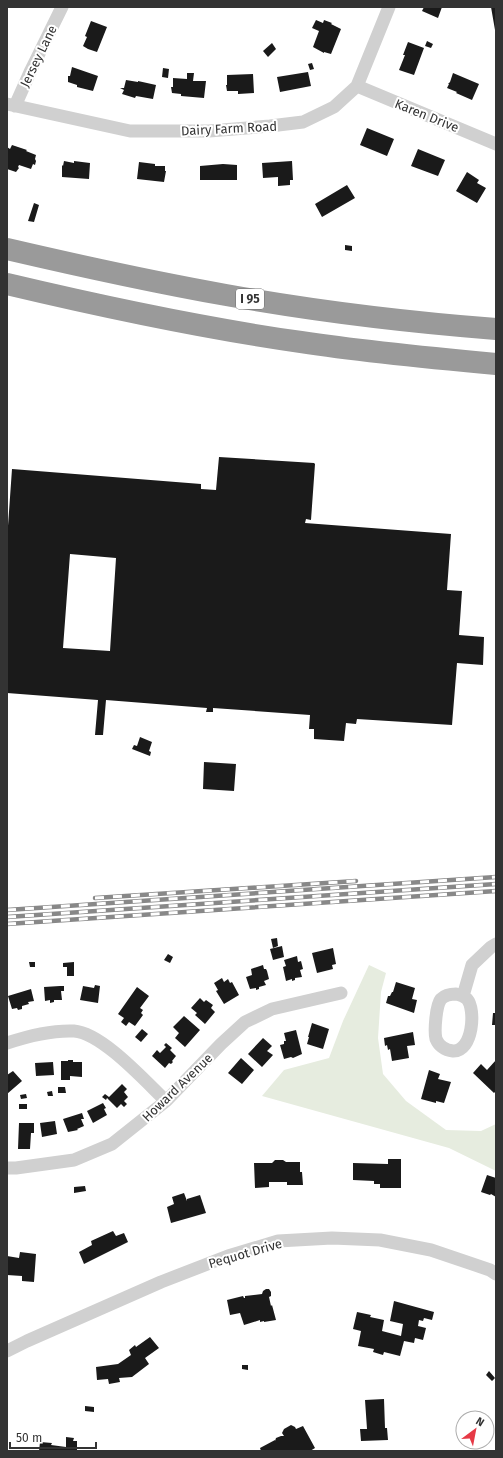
<svg xmlns="http://www.w3.org/2000/svg" width="503" height="1458" font-family="'Fira Sans',sans-serif">
<style>
.green{fill:#e6ecdf}
.building{fill:#1a1a1a;fill-rule:evenodd}
.lines{fill:none;stroke-linecap:round;stroke-linejoin:round}
.minor{stroke:#d0d0d0;stroke-width:13}
.motorway{stroke:#9a9a9a;stroke-width:22}
.rail-casing{stroke:#888;stroke-width:4.5}
.rail{stroke:#fff;stroke-width:3;stroke-dasharray:9;stroke-linecap:butt}
.labels{text-anchor:middle;stroke-width:4;stroke-linejoin:round;paint-order:stroke}
.shield{fill:#fff;stroke:#707070;stroke-width:1}
.shield-label{font-size:12px;font-weight:bold;fill:#333}
.street-label{font-size:13px;fill:#333;stroke:#fff}
</style>
<rect width="100%" height="100%" fill="#fff"/>
<path class="green" d="M369,965L386,973L381,992L378,1038L383,1074L406,1101L446,1130L481,1131L496,1124V1171L449,1148L262,1096L284,1070L329,1058L343,1021Z"/>
<path class="building" d="M424,7H442L438,18L422,11Z
M491,7H496V30H495Z
M316,20L323,23L324,20L332,23L331,24L341,29L331,54L324,52V53L313,47L319,31L312,28Z
M91,21L107,27L97,52L88,49L83,46L87,37L85,36Z
M427,41L433,44L431,48L425,46Z
M408,42L424,48L414,75L399,70L405,55H403Z
M272,43L276,49L268,57L263,51Z
M312,63L314,69L310,70L308,64Z
M72,67L98,76L93,91L77,87V85L68,82V76H70Z
M163,68L169,69L168,78L162,77Z
M308,72L311,86L280,92L277,77Z
M187,73H194L193,81H206L204,98L181,96V94L172,93L171,87H173V78L187,79Z
M453,73L479,84L472,100L456,93L457,92L447,88L449,84H448L450,82Z
M253,74L254,93L238,94V91H227L226,85H227V75Z
M126,80L138,82V81L156,85L153,99L136,96L135,98L122,94L124,90L120,88H124Z
M367,128L394,139L387,156L360,145Z
M12,145L27,150L26,151L36,155L35,159L36,161L35,165L33,164L31,169L19,165L18,167L19,168L16,172L7,169V147L10,149Z
M418,149L445,160L438,176L411,166Z
M64,161L74,163V161L90,163L89,179L62,177V165L63,166Z
M292,161L293,180H290V185L278,186V177L263,178L262,163Z
M139,162L155,164V166H165V171H166L164,182L137,179Z
M223,164L237,165V180H200V166Z
M467,172L479,180L477,183L486,188L477,203L456,191Z
M347,185L355,198L322,217L315,204Z
M34,203L39,205L34,222L28,221Z
M345,245L352,246V251L345,250Z
M219,457L314,463L315,464L311,520L306,519L305,523L451,534L447,590L462,591L459,635L484,637L483,665L457,663L452,725L357,719L356,724L346,723L344,741L314,739V729H309L310,715L213,708V712H206L207,708L106,700L103,735H95L98,700L7,693V540L12,469L201,484V489L216,490ZM70,554L116,558L110,651L63,648Z
M140,737L152,742L149,751L151,752L150,756L132,749L134,745L137,746Z
M204,762L236,764L234,791L203,789Z
M277,938L278,946L273,948L271,939Z
M282,946L284,957L273,960L270,949Z
M333,948L336,964L332,965L333,969L317,973L312,953Z
M168,954L173,957L170,963L164,960Z
M297,956L298,962L301,961L303,969L300,970L302,977L295,978V980L292,981V979L286,981L283,967L286,966L284,960Z
M29,962H35V967H30Z
M74,962V976H67V967H63V963Z
M263,965L264,969H266L267,971L269,979L264,981L266,985L259,987V989L256,990V988L250,989L246,977L252,975L251,969Z
M222,978L224,982L228,979L230,983L232,982L239,995L224,1004L216,991L218,990L214,983Z
M396,982L415,988L412,999L417,1000L414,1013L386,1003L388,996H390L392,992H393Z
M95,985L100,986L98,1003L80,1000L83,986L94,988Z
M60,986H64V991H61L62,1000H54V1002L50,1003V1000L45,1001L44,987Z
M137,987L149,996L140,1008L143,1010L141,1013L143,1015L135,1026L129,1022L126,1026L121,1022L124,1018L118,1014Z
M31,989L34,1001L28,1002L29,1004L22,1006V1009L18,1010L17,1008L12,1009L8,996Z
M200,998L204,1002L206,1000L213,1005L211,1008L215,1012L205,1024L195,1015L197,1013L191,1008Z
M493,1013H496V1025H492Z
M184,1016L200,1030L185,1047L175,1038L179,1033L173,1027Z
M312,1023L329,1029L323,1049L307,1044L309,1037H308Z
M142,1029L148,1034L141,1042L135,1037Z
M296,1030L302,1054L293,1058L291,1057L284,1059L280,1045L284,1044V1041H286L284,1033Z
M413,1032L415,1045L407,1046L409,1058L392,1061L390,1049L388,1050L387,1045L385,1046L384,1038Z
M263,1038L272,1046L267,1051L273,1055L262,1067L248,1054Z
M166,1043L172,1048L170,1050L176,1056L172,1061L173,1062L171,1064L169,1063L165,1068L152,1056L157,1050L160,1053L166,1047L164,1045Z
M241,1058L254,1070L242,1084L228,1073Z
M68,1060H73V1062H82V1077L70,1076V1080H61V1061H68Z
M496,1060V1091L494,1093L473,1073L481,1064L487,1070Z
M53,1062L54,1075L36,1076L35,1063Z
M429,1070L440,1074L438,1079L451,1082L444,1103L436,1101V1103L421,1099Z
M13,1071L22,1081L7,1094V1075Z
M122,1084L127,1089L124,1092L128,1097L124,1101L127,1104L124,1107L121,1104L117,1108L107,1098L106,1100L102,1097L105,1094L109,1097Z
M58,1087H65L66,1093H58Z
M52,1091L53,1096H48L47,1092Z
M26,1094L27,1098L21,1099L20,1095Z
M103,1103L106,1108L104,1109L107,1115L93,1123L87,1111Z
M19,1104H27V1109H19Z
M82,1113L84,1119H81L84,1126L77,1129L78,1130L68,1132L63,1119Z
M55,1121L57,1134L42,1137L40,1123Z
M19,1123H34V1133H31L30,1149H18Z
M388,1159H401V1188H380V1184H374V1181L353,1180V1163L388,1164Z
M275,1160H283L286,1162H300V1172H302L303,1185H287V1182H269V1187L255,1188L254,1163H272Z
M487,1175L496,1178L495,1183H496V1197L491,1194L490,1195L481,1192Z
M85,1186L86,1191L74,1193V1187Z
M184,1193L187,1201V1199L200,1195L206,1213L171,1223L167,1207L174,1204L172,1197Z
M113,1231L116,1236L124,1233L128,1242L84,1264L79,1252L92,1245L91,1241Z
M20,1252L36,1254L34,1282L22,1281V1276L7,1275V1256L19,1258Z
M266,1289H269L271,1292V1296L269,1297L271,1306L272,1305L276,1320L264,1322V1321L260,1322V1320L244,1325L240,1313L230,1315L227,1300L243,1296L244,1298H245V1296L262,1294L263,1291Z
M394,1301L434,1312L432,1320L424,1318L423,1321L419,1320L418,1326L426,1328L423,1340L415,1338L414,1343L404,1341L400,1356L384,1352L383,1355L373,1352L374,1349L358,1346L361,1331L353,1329L357,1312L371,1315L370,1317L384,1320L382,1331L401,1336L403,1324L390,1321Z
M150,1337L159,1348L145,1358L149,1364L132,1377L119,1378L120,1382L109,1384L108,1379L97,1380L96,1367L118,1364L131,1355L129,1350L135,1345L136,1347Z
M242,1365H248V1370L242,1369Z
M489,1371L495,1378L492,1381L486,1375Z
M384,1399L385,1428H387L388,1440L361,1441L360,1429H367L365,1400Z
M85,1406L94,1407V1412L85,1411Z
M291,1425L295,1427L296,1429L303,1426L315,1448L310,1451H261L260,1448L275,1440V1441L276,1438L281,1436H284L282,1433L284,1429Z
M66,1437L74,1438L73,1441H77V1451H39L40,1442L52,1443L51,1445L66,1447Z"/>
<g class="lines">
<path class="minor" d="M357,86L496,144
M7,104L130,131H209L270,126L303,122L334,107L357,86L389,7
M15,106L31,70L62,7
M456,994C460,995 464,996 467,999C476,1009 473,1052 453,1051C445,1050 439,1046 436,1039C434,1031 436,1005 441,999C445,995 450,994 456,994Z
M463,996L472,965L491,947L496,944
M7,1043C28,1036 51,1030 74,1031C102,1033 145,1081 166,1101
M7,1168H16L74,1160L112,1144L166,1101L221,1044L245,1022L272,1009L341,993
M7,1351L27,1341L161,1282L228,1256L278,1241L332,1238L380,1240L431,1250L490,1270L496,1274"/>
<path class="motorway" d="M7,249C80,266 153,282 226,295C315,311 406,322 496,329
M7,284C104,307 202,328 301,342C366,352 431,358 496,364"/>
<defs>
<path id="rail" d="M95,898L356,881
M7,910L496,877
M7,917L496,884
M7,924L496,891"/>
</defs>
<use href="#rail" class="rail-casing"/>
<use href="#rail" class="rail"/>
</g>
<g class="labels">
<rect class="shield" x="236" y="289" width="28" height="20" rx="3"/>
<g class="shield-label">
<text x="250" y="303">I 95</text>
</g>
<g class="street-label">
<text transform="translate(38 56) rotate(-64)" y="5">Jersey Lane</text>
<text transform="translate(427 115) rotate(22)" y="5">Karen Drive</text>
<text transform="translate(229 128) rotate(-3)" y="5">Dairy Farm Road</text>
<text transform="translate(177 1087) rotate(-44)" y="5">Howard Avenue</text>
<text transform="translate(245 1253) rotate(-16)" y="5">Pequot Drive</text>
</g>
</g>
<rect width="503" height="1458" fill="none" stroke="#333333" stroke-width="16"/>
<g transform="translate(475 1430) rotate(32)"><circle r="19" fill="#ffffff" stroke="#adadad"/>
<path d="M0-3L7 15L0 10L-7 15Z" fill="#e63946"/>
<text y="-6" font-size="11" font-weight="bold" text-anchor="middle" fill="#333333">N</text>
</g>
<path d="M10 1442v6h86v-6" fill="none" stroke="#333333" stroke-width="2"/>
<text x="16" y="1442" font-size="12" fill="#333333" stroke="#ffffff" stroke-width="3" paint-order="stroke">50 m</text>
</svg>
